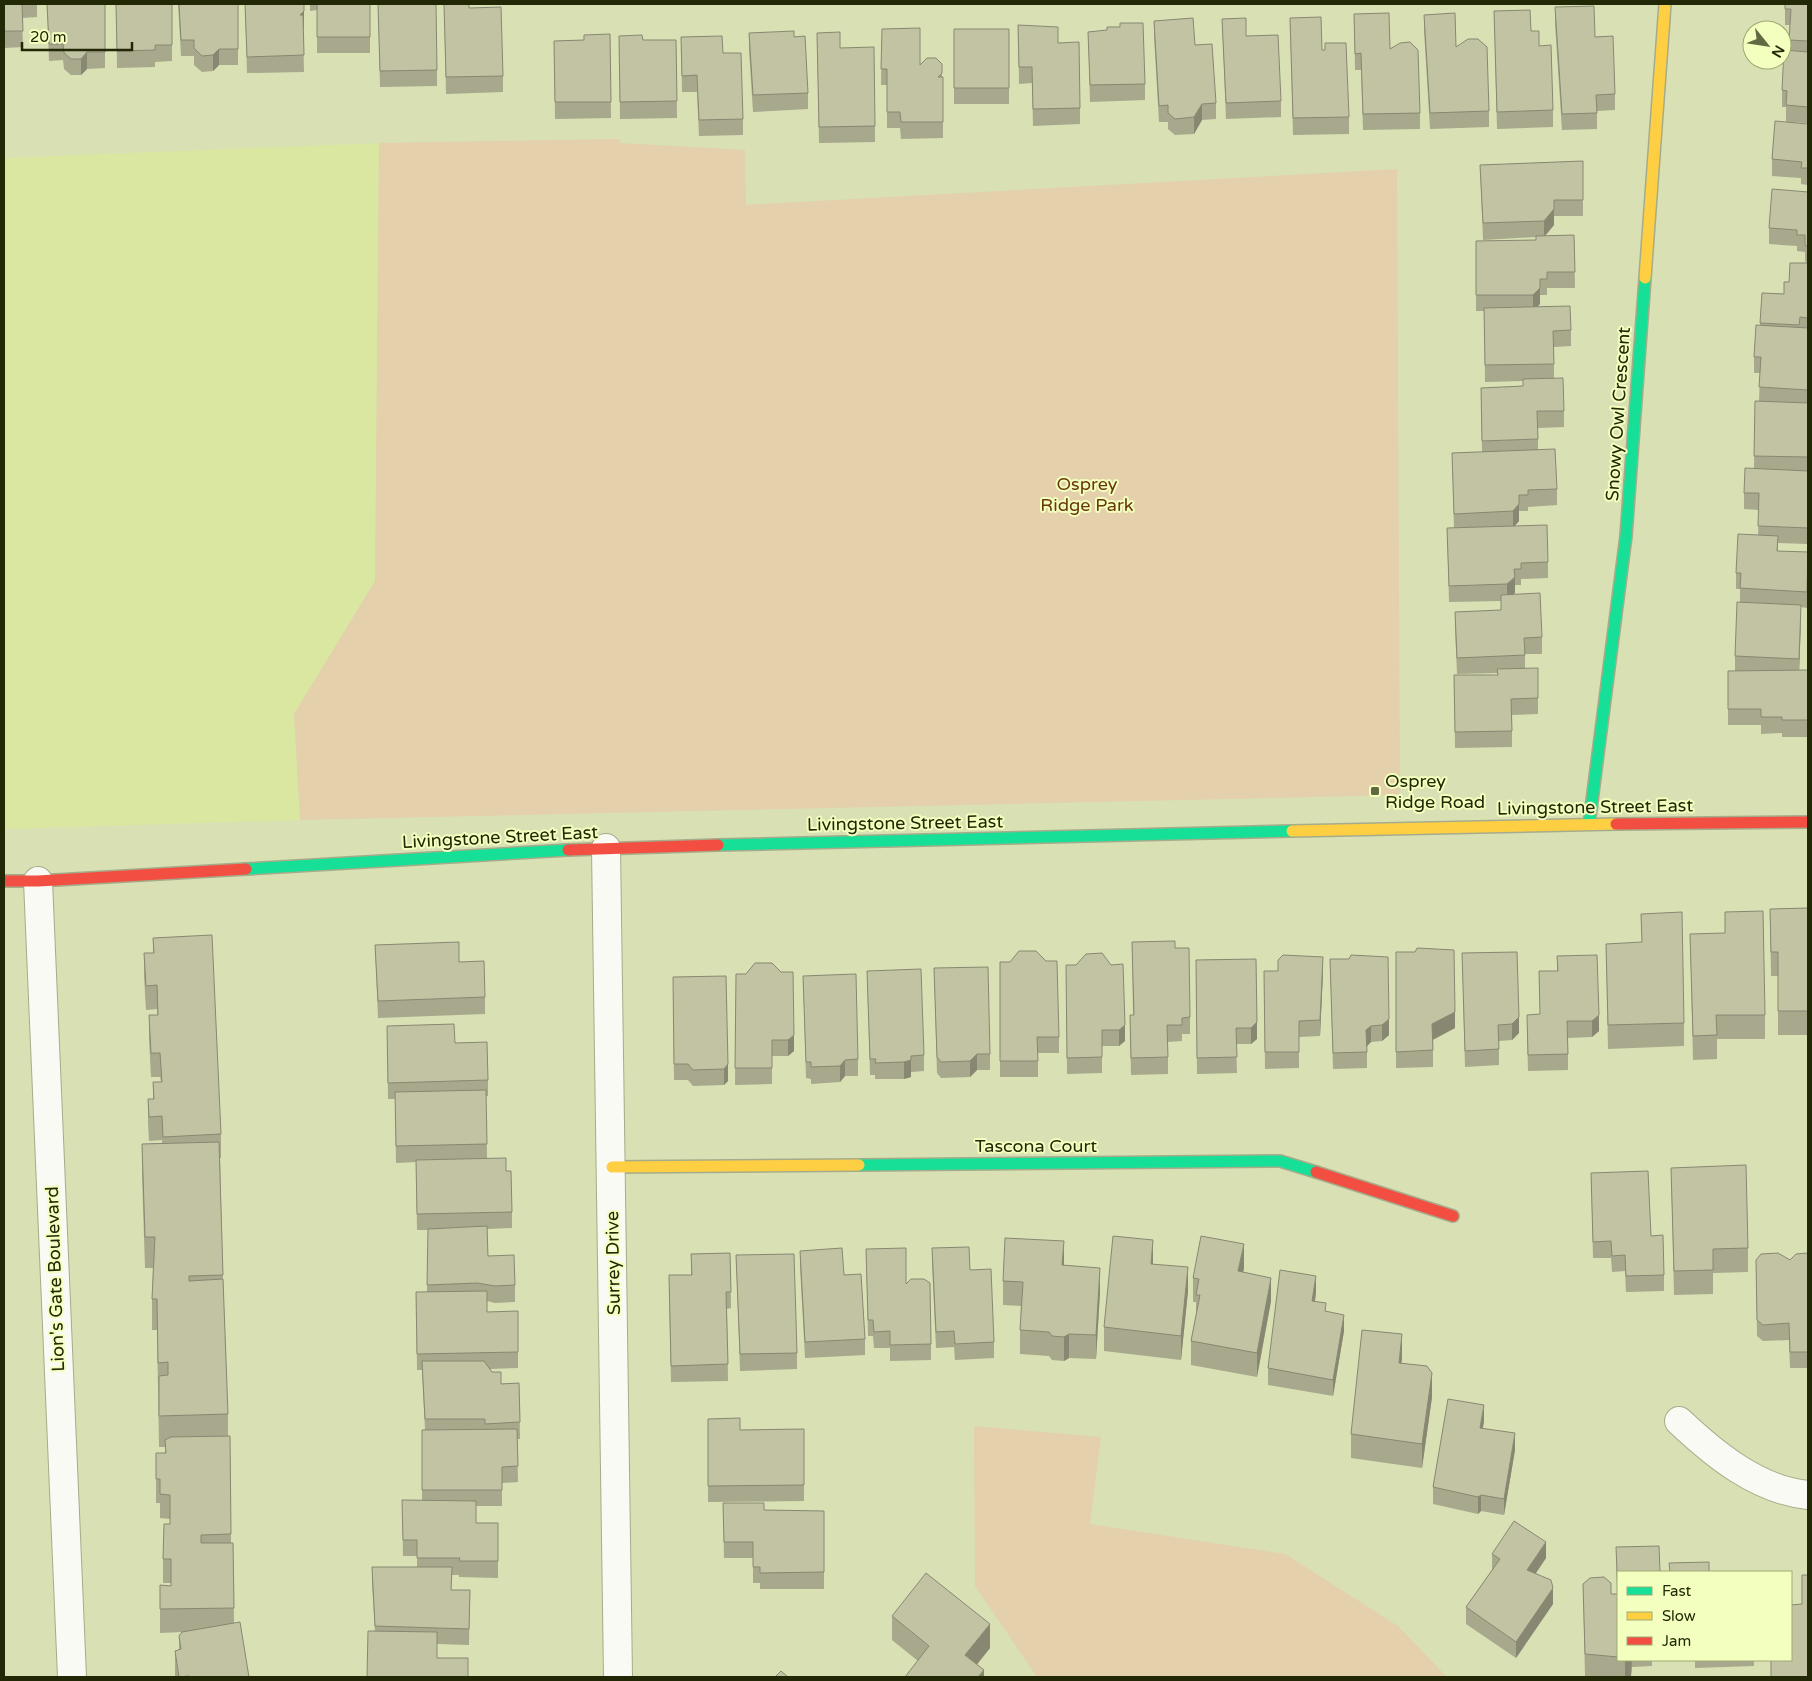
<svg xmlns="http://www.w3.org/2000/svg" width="1812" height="1681" font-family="'Varela Round',sans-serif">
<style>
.built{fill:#dae7a1}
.green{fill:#e4d0ab}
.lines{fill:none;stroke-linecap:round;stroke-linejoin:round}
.street-casing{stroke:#a6ac8a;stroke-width:30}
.fast-casing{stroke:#a6ac8a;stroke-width:14}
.slow-casing{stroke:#a6ac8a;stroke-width:14}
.jam-casing{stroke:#a6ac8a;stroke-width:14}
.street{stroke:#f9faf4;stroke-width:28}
.fast{stroke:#16e098;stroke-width:11}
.slow{stroke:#ffcf43;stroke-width:11}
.jam{stroke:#f24e42;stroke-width:11}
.wall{fill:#a7a88c}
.shaded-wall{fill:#888872}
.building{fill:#c2c3a3;stroke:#888872}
.poi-dot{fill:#626842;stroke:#f2ffbe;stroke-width:2}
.labels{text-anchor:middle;stroke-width:4;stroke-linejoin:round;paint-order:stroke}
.street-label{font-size:18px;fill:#222705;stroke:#f2ffbe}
.park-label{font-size:18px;fill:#693709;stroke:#f2ffbe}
.poi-label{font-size:18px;fill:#222705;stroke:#f2ffbe;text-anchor:start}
</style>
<rect width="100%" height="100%" fill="#d8e0b4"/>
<path class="built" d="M379,143L375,581L294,714L300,820L4,829V158Z"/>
<path class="green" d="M619,139L620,143L745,150L746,205L1397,169L1400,795L300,820L294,714L375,581L379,143Z
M974,1426L1101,1437L1090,1524L1285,1554L1398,1626L1447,1677H1037L975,1586Z"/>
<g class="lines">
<defs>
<path id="street" d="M606,848L618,1677
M38,881L72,1677
M1679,1421C1715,1455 1758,1490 1808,1495"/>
<path id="fast" d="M1589,824L1626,536L1645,278
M718,845L1292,831
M246,869L568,850
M859,1165L1280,1161L1316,1172"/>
<path id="slow" d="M1645,278L1665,4
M1292,831L1616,824
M612,1167L859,1165"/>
<path id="jam" d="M1616,824L1808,822
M568,850L718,845
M4,881H38L246,869
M1316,1172L1453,1216"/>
</defs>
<use href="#street" class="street-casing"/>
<use href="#fast" class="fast-casing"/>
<use href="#slow" class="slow-casing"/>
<use href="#jam" class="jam-casing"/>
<use href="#street" class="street"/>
<use href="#fast" class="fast"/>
<use href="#slow" class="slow"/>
<use href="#jam" class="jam"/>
</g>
<path class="wall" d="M4,4H37V17L22,18L23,47L4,48Z
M47,4H105V68L87,69L81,75H71L64,69L63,60L49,61Z
M116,4H172V61L155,62V67L117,68Z
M178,4H238V65H219L213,71L202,72L194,65V56H181Z
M245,4H304V27L303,28L304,72L247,73Z
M310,4H370V53H317V10L310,11Z
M378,4L437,70V86L380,87Z
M444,4L469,8L503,76V92L446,94Z
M1785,4H1808V123L1786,122V107H1782V90L1789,51L1790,25H1785Z
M1555,7L1595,37L1615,94V110L1597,111V129L1562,130L1555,24Z
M1494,11L1531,31L1539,46L1553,110V127L1497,129Z
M1354,14L1390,49L1420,113V129L1363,130L1361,70H1355Z
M1424,15L1456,47L1489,111V127L1430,129L1424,31Z
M1290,18L1322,50L1349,117V134L1293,135Z
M1222,19L1246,36L1281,101V117L1226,119Z
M1154,21L1195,45L1216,103V119L1202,120L1194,134L1175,135L1168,129V122H1159L1154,37Z
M1018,25L1080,108V124L1033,126L1032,83L1019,84Z
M1120,27L1145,84V100L1090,102L1088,32L1107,30Z
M882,29L920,65L942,64V77H943V138L901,139L900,128H887V85H881Z
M954,29H1009V104H954Z
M749,33L794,37L808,93V109L753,112L749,50Z
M817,33L840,48L875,126V142L819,143Z
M610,34L611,118L555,119L554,41L584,40Z
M619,36L643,40H676L677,118L620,119Z
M681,37L743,119V135L699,136L697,92H682Z
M1808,124V191V185L1801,184V178L1772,176V159Z
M1583,161V216H1554V225L1545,236L1574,235L1575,288H1547V295H1540V304L1538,306L1571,330V346L1554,347V378L1564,411V427L1538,428V449L1557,489V505L1528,507V511H1519V521L1515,526L1548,562V578L1521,579V585H1515V593L1513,594L1542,637V654H1525V668L1538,698V714L1512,715V747L1455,748L1454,675H1497V673L1457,674L1455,628V612L1501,610V601L1449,602L1447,528H1454L1452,453L1482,452L1481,388L1523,386V381L1485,382L1484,311H1476V241L1536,240V237L1483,240L1480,165Z
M1808,192V544L1778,543V551L1808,552L1807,608L1801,607L1799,670H1808V737H1782V733L1761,734V725H1728V671H1735V656L1740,602V589H1736V573L1758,535L1759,510L1744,509V493L1754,469L1755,401L1759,402L1760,373H1754V357L1760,325L1762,293L1784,294L1789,282L1807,263L1805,261V252L1797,251V246L1769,244V228Z
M1808,908V1035H1778V976H1771L1770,909Z
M1641,914L1684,1023V1046L1608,1049L1606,944L1642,943Z
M1690,934L1765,1015V1039H1717V1059L1693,1060Z
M153,938L221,1134V1158H220L223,1279L228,1414V1436H230L231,1543H233L234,1623L249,1677H175V1651L179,1650V1636L182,1632L160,1633V1585L171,1586V1583H163V1559L170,1524V1519L160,1518V1503H156V1453H165V1447H159L157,1330H152V1299L153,1268H145L142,1175V1144L162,1143V1140L149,1141L148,1123V1099H153V1082H161L160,1077H151L149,1039V1015H157V1009L146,1010L144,977V953H153Z
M1132,942L1175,948L1190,1017V1034H1182V1041L1168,1042V1074L1131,1075L1130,1031L1133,1015Z
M375,945L459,962L485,997V1014L378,1018Z
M1396,952L1455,1028L1433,1040V1067L1396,1068Z
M1462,953L1519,1033L1512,1040L1499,1041V1065L1465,1067Z
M1086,954L1125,1041L1119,1046H1102V1073L1067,1074L1066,965H1076Z
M1557,956L1599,1031L1592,1037L1568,1038V1070L1528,1071L1527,1031L1540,1014L1539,971H1557Z
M1256,959L1257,1039L1251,1044H1236L1237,1073L1197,1074L1196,960Z
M1330,959H1349L1389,1035L1382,1041L1371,1042L1367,1046V1068L1333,1069Z
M1000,962L1059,1037V1053H1038V1077H1000Z
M755,963L794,1051L788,1056H772V1084L735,1085L736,974H746Z
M934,968L990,1054V1070H977L970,1077L941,1078L937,1073Z
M867,971L924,1055V1071L911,1072V1077L904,1079H875V1075H870Z
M1264,971H1278L1323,973L1320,1036L1299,1037V1068L1265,1069Z
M726,976L728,1081L724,1085L693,1086L688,1080H674L673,994Z
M803,976L858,1059V1076H845L840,1082L811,1084V1079L806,1078Z
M387,1026L455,1043L488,1080V1096H486L487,1158L506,1171L512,1212V1228L487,1229L488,1256L515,1285V1302L495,1303L487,1301V1312L518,1352V1368L490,1369L501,1384L519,1383L520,1439H517L518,1482L502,1483V1506H476V1523H498V1578L459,1577V1575H452L451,1590H470L469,1645L437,1644V1658L468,1677L375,1632L372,1583V1567H417V1556H403L402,1500L422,1501V1430H425L422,1370H417L416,1292H427L428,1230H417L416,1162L396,1163L395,1099H388Z
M1671,1168L1748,1248V1272L1713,1273V1294L1674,1295Z
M1591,1173L1651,1236L1664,1275V1291L1626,1292L1625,1271L1612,1272L1611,1258H1593Z
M932,1248L970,1270L994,1342V1358L955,1360L954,1347L936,1348L932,1264Z
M866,1249L906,1284L931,1344V1360L890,1361V1348H874L873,1336H868Z
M800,1251L844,1275L865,1339V1355L805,1358L800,1267Z
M730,1253L731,1308L727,1309L728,1381L671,1382L669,1291L691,1275V1254Z
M1808,1253V1368H1790L1789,1340L1763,1341L1757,1336L1756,1260H1790Z
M736,1255L797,1353V1369L740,1371Z
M1153,1264L1188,1291L1181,1360L1104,1351V1327Z
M1064,1265L1100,1292L1096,1359L1069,1358L1064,1361L1052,1360L1049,1356L1020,1354V1330L1021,1306L1003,1305V1281Z
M1244,1268L1243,1272L1271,1301L1257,1377L1191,1365V1341L1196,1315V1302H1193V1278Z
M1316,1293L1315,1302L1326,1311L1344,1331L1333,1396L1268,1385V1368Z
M1402,1358L1401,1363L1432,1397L1422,1468L1351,1458V1434Z
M708,1419L740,1430L804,1429V1501L708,1502Z
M1484,1421L1483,1428L1515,1450L1504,1515L1481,1511L1478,1514L1433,1504V1487Z
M723,1503L764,1510L824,1511V1589H760V1583H753V1558H724Z
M1616,1547L1618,1572V1660H1652V1666L1632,1667L1631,1676L1630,1677H1585L1583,1584L1611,1594H1617Z
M1492,1554L1546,1558L1536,1573L1553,1604L1516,1658L1466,1624V1607L1492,1570Z
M892,1616L990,1648L977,1664L984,1677L918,1661L892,1640Z
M1695,1660H1754V1666L1695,1668Z"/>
<path class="shaded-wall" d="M304,11V27L300,32V15Z
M219,49V65L213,71V55Z
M87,52V69L81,75V59Z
M1202,104V120L1194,134V117Z
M1554,209V225L1544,237V221Z
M1540,279V304L1533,311V295Z
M1519,504V521L1513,528V511Z
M1808,557V574L1807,608V592Z
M1515,577V593L1507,600V584Z
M1801,605V621L1799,675V659Z
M1323,957V973L1320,1036V1020Z
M1455,1012V1028L1432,1040V1024Z
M1599,1015V1031L1592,1037V1021Z
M1519,1017V1033L1512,1040V1024Z
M1389,1019V1035L1382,1041V1025Z
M1257,1022V1039L1251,1044V1028Z
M1125,1025V1041L1119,1046V1030Z
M1371,1026V1042L1366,1047V1030Z
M794,1035V1051L788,1056V1040Z
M977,1054V1070L970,1077V1061Z
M845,1060V1076L840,1082V1066Z
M911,1060V1077L904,1079V1062Z
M728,1064V1081L724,1085V1069Z
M1153,1240V1264H1151Z
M1064,1241V1265H1062Z
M1244,1244V1268L1238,1295V1271Z
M1188,1267V1291L1181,1360V1336Z
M1100,1268V1292L1096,1359V1335Z
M1316,1276V1293L1312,1318V1301Z
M1271,1278V1301L1257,1377V1353Z
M1344,1315V1331L1333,1396V1380Z
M1069,1334V1358L1064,1361V1337Z
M1402,1334V1358L1399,1387V1363Z
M1432,1373V1397L1422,1468V1444Z
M1484,1405V1421L1480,1444V1428Z
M1515,1433V1450L1504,1515V1499Z
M1481,1495V1511L1478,1514V1497Z
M1546,1542V1558L1527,1586V1570Z
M1553,1588V1604L1516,1658V1642Z
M990,1624V1648L967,1677L965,1655Z
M1625,1660H1632L1631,1676L1630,1677H1625Z
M984,1670V1677H978Z"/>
<path class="building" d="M4,4H22L23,31H4Z
M47,4H105V52H87L81,59H71L64,53L63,44H49Z
M116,4H172V45H155V50L117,51Z
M179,4H238V49H219L213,55L202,56L194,48V40H181Z
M245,4H304V11L300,15H303L304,55L247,57Z
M317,4H370V37H317Z
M378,4H436L437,70L380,71Z
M444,4H469V8L501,7L503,76L446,77Z
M1785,4H1808V41L1789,40L1791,9H1785Z
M1594,6L1595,37L1613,36L1615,94L1596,95L1597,113L1562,114L1555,7Z
M1530,10L1531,31H1539V46L1551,45L1553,110L1497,112L1494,11Z
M1389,13L1390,49L1400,43L1410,42L1418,50L1420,113L1363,114L1361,53L1355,54L1354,14Z
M1455,13L1456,47L1468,39H1478L1487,47L1489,111L1430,113L1424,15Z
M1321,17L1322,50H1325V43H1346L1349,117L1293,118L1290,18Z
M1193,18L1195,45L1212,44L1216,103L1202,104L1194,117L1175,119L1168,113V105L1159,106L1154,21Z
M1246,18V36L1278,35L1281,101L1226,103L1222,19Z
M1120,23H1143L1145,84L1090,85L1088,32L1107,30V27H1120Z
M1018,25L1058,27V43L1079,42L1080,108L1033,109L1032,67H1019Z
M920,28V65L927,58H936L942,64V73L938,77H943V122H901L900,112H887V69H881L882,29Z
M954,29H1009V88H954Z
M794,31V37L805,36L808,93L753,95L749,33Z
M840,32V48L874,47L875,126L819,127L817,33Z
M610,34L611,102H555L554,41L584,40V35Z
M642,35L643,40H676L677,101L620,102L619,36Z
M722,36L723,53H741L743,119L699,120L697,75L682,76L681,37Z
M1784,50L1808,52V107L1786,105L1787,91L1782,90Z
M1775,121L1808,124V168H1801L1802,162L1772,159Z
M1583,161V200H1554V209L1544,221L1483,223L1480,165Z
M1772,189L1808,192V248L1805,244V235H1797V230L1769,228Z
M1574,235L1575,272H1547V279H1540V288L1533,295H1476V241L1536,240V236Z
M1790,263H1808V318L1800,317L1799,325L1760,323L1762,293L1784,294V282H1789Z
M1570,306L1571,330L1553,331L1554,364L1485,365L1484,308Z
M1756,325L1808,328V390L1759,387L1761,357H1754Z
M1563,378L1564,411H1537L1538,439L1482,441L1481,388L1523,386V379Z
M1755,401L1808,403V457L1754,456Z
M1555,449L1557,489L1528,490V495H1519V504L1513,511L1454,514L1452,453Z
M1745,468L1808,471V528L1758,526L1759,493H1744Z
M1547,525L1548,562L1521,563V569H1514L1515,577L1507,584L1449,586L1447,528Z
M1738,534L1778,536L1777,551L1808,552L1807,592L1740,588L1741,573H1736Z
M1540,593L1542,637L1524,638L1525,655L1457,658L1455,612L1501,610V595Z
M1737,602L1801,605L1799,659L1735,656Z
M1538,668V698L1511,699L1512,731L1455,732L1454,675H1498L1497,669Z
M1808,670V720H1782V717H1761V709H1728V671Z
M1808,908V1011H1778V952H1771L1770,909Z
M1763,911L1765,1015H1716L1717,1035L1693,1036L1690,934L1725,933V912Z
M1682,912L1684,1023L1608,1025L1606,944L1642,942L1641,914Z
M212,935L221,1134L163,1137L162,1116L149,1117L148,1099H154L153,1082H162L160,1053H151L149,1015H158L157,985L146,986L144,953H154L153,938Z
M1175,941V948H1189L1190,1017L1182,1018V1025H1167L1168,1057L1131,1058L1130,1015H1134L1132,942Z
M459,942V962L484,961L485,997L378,1001L375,945Z
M1417,948L1454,950L1455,1012L1432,1024L1433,1050L1396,1052V952H1415Z
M1019,951H1036L1046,961H1057L1059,1037H1037L1038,1061H1000V962H1010Z
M1517,952L1519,1017L1512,1024L1498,1025L1499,1049L1465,1051L1462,953Z
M1102,953L1111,965L1123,964L1125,1025L1119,1030H1102V1057L1067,1058L1066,965H1076L1086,954Z
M1283,955L1323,957L1320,1020L1299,1021V1052H1265L1264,971H1278V960Z
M1351,955L1388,957L1389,1019L1382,1025L1371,1026L1366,1030L1367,1052L1333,1053L1330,959H1349Z
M1597,955L1599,1015L1592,1021H1567L1568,1054L1528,1055L1527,1015L1540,1014L1539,971H1558L1557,956Z
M1256,959L1257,1022L1251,1028H1236L1237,1057L1197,1058L1196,960Z
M755,963H772L781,972H793L794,1035L788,1040H772V1068H735L736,974H746Z
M988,967L990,1054H977L970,1061L941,1062L937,1057L934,968Z
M921,969L924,1055L911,1056V1060L904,1062L875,1063L876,1059H870L867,971Z
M856,974L858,1059L845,1060L840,1066L811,1067V1062H806L803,976Z
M726,976L728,1064L724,1069L693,1070L688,1064H674L673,977Z
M454,1024L455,1043L487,1042L488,1080L388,1083L387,1026Z
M486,1090L487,1144L396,1146L395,1092Z
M219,1142L223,1275L189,1276V1281L223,1279L228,1414L159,1416V1376L168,1375V1362L158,1363L157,1299H152L155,1237H145L142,1144Z
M506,1158V1171H511L512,1212L417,1214L416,1160Z
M1746,1165L1748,1248L1713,1249V1270L1674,1271L1671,1168Z
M1648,1171L1651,1236L1663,1235L1664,1275L1626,1276L1625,1255L1612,1256L1611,1241L1593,1242L1591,1173Z
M487,1226L488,1256L514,1255L515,1285L495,1286L477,1283L427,1285L428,1229Z
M1113,1236L1153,1240L1151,1264L1188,1267L1181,1336L1104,1327Z
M1201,1236L1244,1244L1238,1271L1271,1278L1257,1353L1191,1341L1200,1295H1196L1199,1279L1193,1278Z
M1005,1238L1064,1241L1062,1265L1100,1268L1096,1335L1069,1334L1064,1337L1052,1336L1049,1332L1020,1330L1023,1282L1003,1281Z
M969,1247L970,1270L991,1269L994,1342L955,1344L954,1331L936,1332L932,1248Z
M842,1248L844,1275L861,1274L865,1339L805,1342L800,1251Z
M906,1248V1284L911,1279H924L930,1283L931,1344L890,1345V1331L874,1332L873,1320H868L866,1249Z
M730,1253L731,1292H726L728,1364L671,1366L669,1275H692L691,1254Z
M1778,1253L1790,1260L1796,1254L1808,1253V1352H1790L1789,1323L1763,1325L1757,1320L1756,1260L1761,1254Z
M794,1254L797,1353L740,1354L736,1255Z
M1280,1270L1316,1276L1312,1301L1326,1303L1325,1311L1344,1315L1333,1380L1268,1368Z
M487,1291V1312L518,1311V1352L417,1354L416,1292Z
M1362,1330L1402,1334L1399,1363L1427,1366L1432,1373L1422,1444L1351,1434Z
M422,1361H484L492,1372H501V1384L519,1383L520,1422L485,1424V1419H425Z
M1448,1399L1484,1405L1480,1428L1515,1433L1504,1499L1481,1495L1478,1497L1433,1487Z
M740,1418V1430L804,1429V1485L708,1486V1419Z
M517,1429L518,1466L502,1467V1490H422V1430Z
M230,1436L231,1534L201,1535V1543H233L234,1608L160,1609V1585L171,1586V1559H163L164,1524H170V1495L160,1494V1479H156V1453H166L165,1440L171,1437Z
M402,1500L476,1501V1523H498V1561H459L460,1558H417V1540H403Z
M723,1503H764V1510L824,1511V1572L760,1573V1567H753V1542H724Z
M1514,1521L1546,1542L1527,1570L1551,1580L1553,1588L1516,1642L1466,1607L1500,1559L1492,1554Z
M1659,1546L1660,1572H1618V1657L1585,1654L1583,1584L1590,1578L1604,1577L1611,1583V1594H1618L1616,1547Z
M1709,1562V1572H1670L1669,1563Z
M372,1567H452L451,1590H470L469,1629L375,1626Z
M926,1573L990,1624L965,1655L984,1670L978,1677H905L929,1646L892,1616Z
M1802,1575H1808V1677H1771V1660H1791V1605L1802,1604Z
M240,1622L249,1677H190L189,1676L179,1677L175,1651L181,1649L179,1636L182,1632Z
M368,1631L437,1632V1658H468V1677H367Z
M781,1671L788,1677H775Z"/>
<rect class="poi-dot" x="1370" y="786" width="10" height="10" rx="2.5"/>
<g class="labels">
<g class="street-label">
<text transform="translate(1618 414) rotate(-86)" y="6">Snowy Owl Crescent</text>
<text transform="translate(1595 807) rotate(-1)" y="6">Livingstone Street East</text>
<text transform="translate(905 823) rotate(-1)" y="6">Livingstone Street East</text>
<text transform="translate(500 837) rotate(-3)" y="6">Livingstone Street East</text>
<text x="1036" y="1152">Tascona Court</text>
<text transform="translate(613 1263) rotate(-91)" y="6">Surrey Drive</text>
<text transform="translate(55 1279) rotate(-92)" y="6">Lion's Gate Boulevard</text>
</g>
<g class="park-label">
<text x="1087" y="490">Osprey<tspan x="1087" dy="21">Ridge Park</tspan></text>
</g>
<g class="poi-label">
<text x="1385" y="787">Osprey<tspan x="1385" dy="21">Ridge Road</tspan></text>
</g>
</g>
<rect width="1812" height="1681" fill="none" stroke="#222705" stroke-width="10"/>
<rect x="1617" y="1571" width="175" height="90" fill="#f2ffbe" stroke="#9fa974"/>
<rect x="1627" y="1587" width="25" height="8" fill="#16e098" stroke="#9fa974"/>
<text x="1662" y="1596" font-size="15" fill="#222705">Fast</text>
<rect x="1627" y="1612" width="25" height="8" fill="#ffcf43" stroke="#9fa974"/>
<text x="1662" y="1621" font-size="15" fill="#222705">Slow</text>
<rect x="1627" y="1637" width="25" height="8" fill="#f24e42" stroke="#9fa974"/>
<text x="1662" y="1646" font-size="15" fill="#222705">Jam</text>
<g transform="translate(1767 45) rotate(120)"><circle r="24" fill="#f2ffbe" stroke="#9fa974"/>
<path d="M0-4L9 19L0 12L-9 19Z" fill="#626842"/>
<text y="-8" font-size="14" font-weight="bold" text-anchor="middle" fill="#222705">N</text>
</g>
<path d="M22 42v8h110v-8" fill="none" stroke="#222705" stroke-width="2.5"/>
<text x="30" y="42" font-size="15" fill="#222705" stroke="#f2ffbe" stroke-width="4" paint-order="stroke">20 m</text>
</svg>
